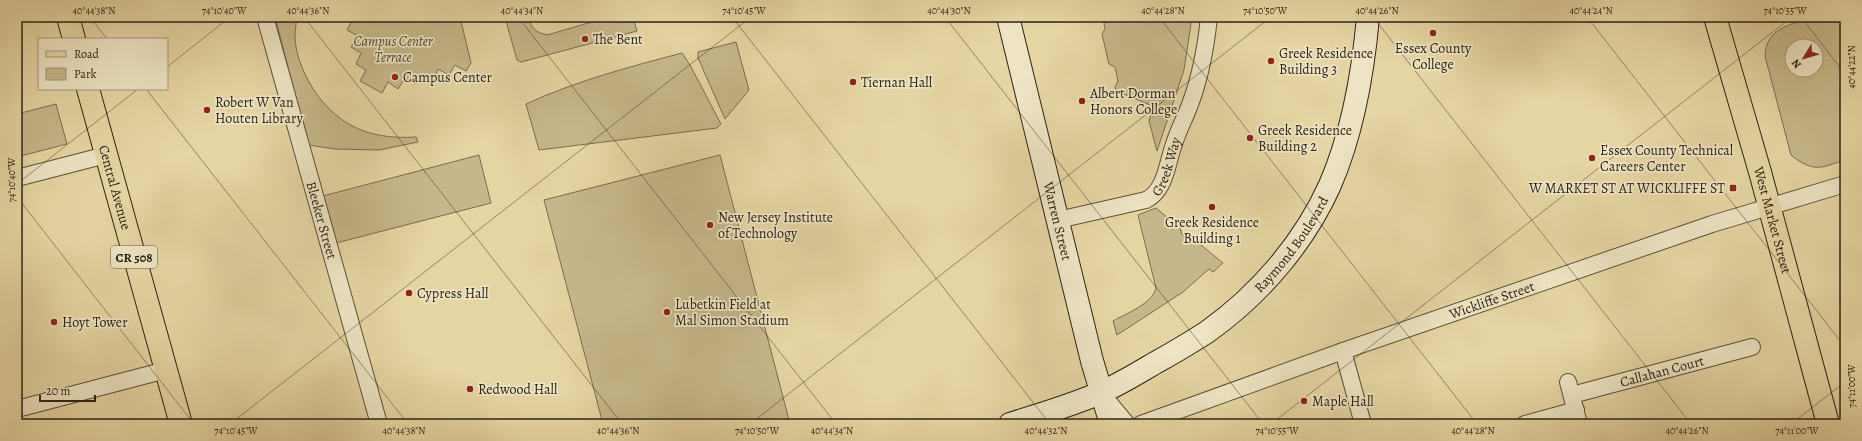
<svg xmlns="http://www.w3.org/2000/svg" width="1862" height="441" font-family="Alegreya,serif">
<style>
.green{fill:#c6b78a;stroke:#7a6d50;fill-rule:evenodd}
.lines{fill:none;stroke-linecap:round;stroke-linejoin:round}
.street-casing{stroke:#5b5039;stroke-width:18}
.secondary-casing{stroke:#2d2316;stroke-width:24}
.primary-casing{stroke:#2d2316;stroke-width:24}
.street{stroke:#eee4c3;stroke-width:16}
.secondary{stroke:#eee4c3;stroke-width:22}
.primary{stroke:#e5d5a2;stroke-width:22}
.ticks{fill:none;stroke:#2d2316;stroke-width:1;stroke-opacity:0.45}
.poi-dot{fill:#8f2418;stroke:#eee4c3;stroke-width:1.5}
.labels{text-anchor:middle;stroke-width:3.5;stroke-linejoin:round;paint-order:stroke}
.shield{fill:#eee4c3;stroke:#675d4a;stroke-width:1}
.shield-label{font-size:13px;font-weight:bold;fill:#2d2316}
.poi-label{font-size:14px;fill:#2d2316;stroke:#eee4c3;text-anchor:start}
.park-label{font-size:14px;font-style:italic;fill:#534833;stroke:#eee4c3}
.street-label{font-size:14px;fill:#2d2316;stroke:#eee4c3}
.neatline{fill:none;stroke:#2d2316;stroke-width:1.5}
.ticks-label{font-size:10px;text-anchor:middle;fill:#2d2316}
</style>
<rect width="100%" height="100%" fill="#e5d5a2"/>
<filter id="stains"><feTurbulence type="fractalNoise" baseFrequency=".005" numOctaves="4"/><feColorMatrix values="0 0 0 0 .2 0 0 0 0 .09 0 0 0 0 .02 0 0 0 .5 -.17"/></filter>
<radialGradient id="worn" r=".72"><stop offset=".6" stop-color="#630" stop-opacity="0"/><stop offset="1" stop-color="#630" stop-opacity=".3"/></radialGradient>
<path class="green" d="M275,17H297C296,24 295,31 295,38C296,54 302,69 309,82C334,125 368,140 416,137L418,142L379,150L335,149L308,145Z
M349,17H460L471,63L466,71L455,65L449,75L438,69L433,81L421,74L415,84L405,78L398,89L388,82L382,93L360,81L366,70L356,64L361,53L351,47L358,36L347,30L353,19Z
M505,17H528C532,29 535,32 547,35L609,17H633L637,31L521,62L517,60Z
M1103,17H1192L1184,70L1157,151L1149,121L1153,106L1116,91L1115,87L1118,81L1115,67L1109,64L1102,34L1105,29Z
M1812,17H1845V160C1820,168 1814,173 1791,155L1765,56C1766,28 1790,25 1812,17ZM1792,46H1816V70H1792Z
M736,42L749,90L725,119L698,58V52Z
M682,53L690,65L721,124L717,128L539,150L526,104C576,81 629,67 682,53Z
M56,104L67,144L17,157V114Z
M479,155L491,203L336,243L323,196Z
M720,155L790,424H603L544,200Z
M1156,208L1180,228L1182,234L1188,240L1201,245L1223,263L1213,272L1209,269L1183,292L1117,335L1113,321C1127,313 1152,304 1156,288L1138,215Z"/>
<g class="lines">
<defs>
<g id="street">
<path id="s1" d="M265,17L379,424"/>
<path d="M17,178L106,155"/>
<path id="s2" d="M1058,220L1146,200C1166,190 1167,163 1174,144C1178,131 1184,120 1189,107C1200,79 1206,47 1209,17"/>
<path d="M1343,351L1363,424"/>
<path d="M1568,382L1579,424"/>
<path id="s3" d="M1572,395L1752,347"/>
<path d="M1107,400L1127,424"/>
<path d="M17,409L166,370"/>
<path id="s4" d="M1141,424L1343,351L1712,224L1845,184"/>
<path d="M1525,424L1576,410"/>
</g>
<g id="secondary">
<path id="s5" d="M1008,17L1092,361L1111,424"/>
<path id="s6" d="M1010,424C1041,414 1073,405 1102,392C1120,384 1138,373 1155,363C1173,353 1190,343 1207,332C1259,295 1304,243 1330,185C1353,132 1363,74 1368,17"/>
</g>
<g id="primary">
<path d="M68,17L74,39"/>
<path id="s7" d="M1715,17L1760,172L1828,424"/>
<path id="s8" d="M88,89L181,424"/>
</g>
</defs>
<use href="#street" class="street-casing"/>
<use href="#secondary" class="secondary-casing"/>
<use href="#primary" class="primary-casing"/>
<use href="#street" class="street"/>
<use href="#secondary" class="secondary"/>
<use href="#primary" class="primary"/>
</g>
<path class="ticks" d="M90,17L107,39M304,17L622,424M518,17L836,424M732,17L1050,424M945,17L1263,424M1159,17L1477,424M1373,17L1691,424M1587,17L1845,347M1801,17L1845,74M167,67L230,17M146,89L408,424M17,184L138,89M17,197L194,424M230,424L751,17M750,424L1271,17M1271,424L1792,17M1791,424L1845,382"/>
<g class="poi-dot">
<circle cx="1433" cy="33" r="4"/>
<circle cx="585" cy="39" r="4"/>
<circle cx="1271" cy="61" r="4"/>
<circle cx="395" cy="77" r="4"/>
<circle cx="853" cy="82" r="4"/>
<circle cx="1082" cy="101" r="4"/>
<circle cx="207" cy="110" r="4"/>
<circle cx="1250" cy="138" r="4"/>
<circle cx="1592" cy="158" r="4"/>
<rect x="1729" y="184" width="8" height="8" rx="2"/>
<circle cx="1212" cy="207" r="4"/>
<circle cx="710" cy="225" r="4"/>
<circle cx="409" cy="293" r="4"/>
<circle cx="667" cy="312" r="4"/>
<circle cx="54" cy="322" r="4"/>
<circle cx="470" cy="389" r="4"/>
<circle cx="1304" cy="401" r="4"/>
</g>
<g class="labels">
<rect class="shield" x="111" y="246" width="46" height="22" rx="3"/>
<g class="shield-label">
<text x="134" y="262">CR 508</text>
</g>
<g class="poi-label">
<text x="593" y="44">The Bent</text>
<text x="1433" y="53" text-anchor="middle">Essex County<tspan x="1433" dy="16">College</tspan></text>
<text x="1279" y="58">Greek Residence<tspan x="1279" dy="16">Building 3</tspan></text>
<text x="403" y="82">Campus Center</text>
<text x="861" y="87">Tiernan Hall</text>
<text x="1090" y="98">Albert Dorman<tspan x="1090" dy="16">Honors College</tspan></text>
<text x="215" y="107">Robert W Van<tspan x="215" dy="16">Houten Library</tspan></text>
<text x="1258" y="135">Greek Residence<tspan x="1258" dy="16">Building 2</tspan></text>
<text x="1600" y="155">Essex County Technical<tspan x="1600" dy="16">Careers Center</tspan></text>
<text x="1725" y="193" text-anchor="end">W MARKET ST AT WICKLIFFE ST</text>
<text x="718" y="222">New Jersey Institute<tspan x="718" dy="16">of Technology</tspan></text>
<text x="1212" y="227" text-anchor="middle">Greek Residence<tspan x="1212" dy="16">Building 1</tspan></text>
<text x="417" y="298">Cypress Hall</text>
<text x="675" y="309">Lubetkin Field at<tspan x="675" dy="16">Mal Simon Stadium</tspan></text>
<text x="62" y="327">Hoyt Tower</text>
<text x="478" y="394">Redwood Hall</text>
<text x="1312" y="406">Maple Hall</text>
</g>
<g class="park-label">
<text x="393" y="46">Campus Center<tspan x="393" dy="16">Terrace</tspan></text>
</g>
<g class="street-label">
<text dy="5" stroke="none"><textPath href="#s2" startOffset="131">Greek Way</textPath></text>
<text dy="5" stroke="none"><textPath href="#s8" startOffset="102">Central Avenue</textPath></text>
<text dy="5" stroke="none"><textPath href="#s1" startOffset="211">Bleeker Street</textPath></text>
<text dy="5" stroke="none"><textPath href="#s7" startOffset="211">West Market Street</textPath></text>
<text dy="5" stroke="none"><textPath href="#s5" startOffset="210">Warren Street</textPath></text>
<text dy="5" stroke="none"><textPath href="#s6" startOffset="341">Raymond Boulevard</textPath></text>
<text dy="5" stroke="none"><textPath href="#s4" startOffset="372">Wickliffe Street</textPath></text>
<text dy="5" stroke="none"><textPath href="#s3" startOffset="93">Callahan Court</textPath></text>
</g>
</g>
<rect width="1862" height="441" fill="none" stroke="#e5d5a2" stroke-width="44"/>
<rect x="38" y="38" width="130" height="52" fill="#eee4c3" stroke="#a1977e"/>
<rect x="46" y="51" width="20" height="6" fill="#e5d5a2" stroke="#a1977e"/>
<text x="74" y="58" font-size="12" fill="#2d2316">Road</text>
<rect x="46" y="68" width="20" height="12" fill="#c6b78a" stroke="#a1977e"/>
<text x="74" y="78" font-size="12" fill="#2d2316">Park</text>
<g transform="translate(1804 58) rotate(232)"><circle r="19" fill="#eee4c3" stroke="#a1977e"/>
<path d="M0-3L7 15L0 10L-7 15Z" fill="#8f2418"/>
<text y="-6" font-size="11" font-weight="bold" text-anchor="middle" fill="#2d2316">N</text>
</g>
<path d="M40 395v6h55v-6" fill="none" stroke="#2d2316" stroke-width="2"/>
<text x="46" y="395" font-size="12" fill="#2d2316" stroke="#eee4c3" stroke-width="3" paint-order="stroke">20 m</text>
<rect x="22" y="22" width="1818" height="397" class="neatline"/>
<g class="ticks-label">
<text x="94" y="14">40°44'38"N</text>
<text x="224" y="14">74°10'40"W</text>
<text x="308" y="14">40°44'36"N</text>
<text x="522" y="14">40°44'34"N</text>
<text x="744" y="14">74°10'45"W</text>
<text x="949" y="14">40°44'30"N</text>
<text x="1163" y="14">40°44'28"N</text>
<text x="1265" y="14">74°10'50"W</text>
<text x="1377" y="14">40°44'26"N</text>
<text x="1591" y="14">40°44'24"N</text>
<text x="1785" y="14">74°10'55"W</text>
<text transform="translate(1851 67) rotate(-90)" y="4">40°44'22"N</text>
<text transform="translate(11 180) rotate(-90)" y="4">74°10'40"W</text>
<text transform="translate(1851 386) rotate(-90)" y="4">74°11'00"W</text>
<text x="236" y="434">74°10'45"W</text>
<text x="404" y="434">40°44'38"N</text>
<text x="618" y="434">40°44'36"N</text>
<text x="757" y="434">74°10'50"W</text>
<text x="832" y="434">40°44'34"N</text>
<text x="1046" y="434">40°44'32"N</text>
<text x="1277" y="434">74°10'55"W</text>
<text x="1473" y="434">40°44'28"N</text>
<text x="1687" y="434">40°44'26"N</text>
<text x="1797" y="434">74°11'00"W</text>
</g>
<rect width="100%" height="100%" filter="url(#stains)"/>
<rect width="100%" height="100%" fill="url(#worn)"/>
</svg>
